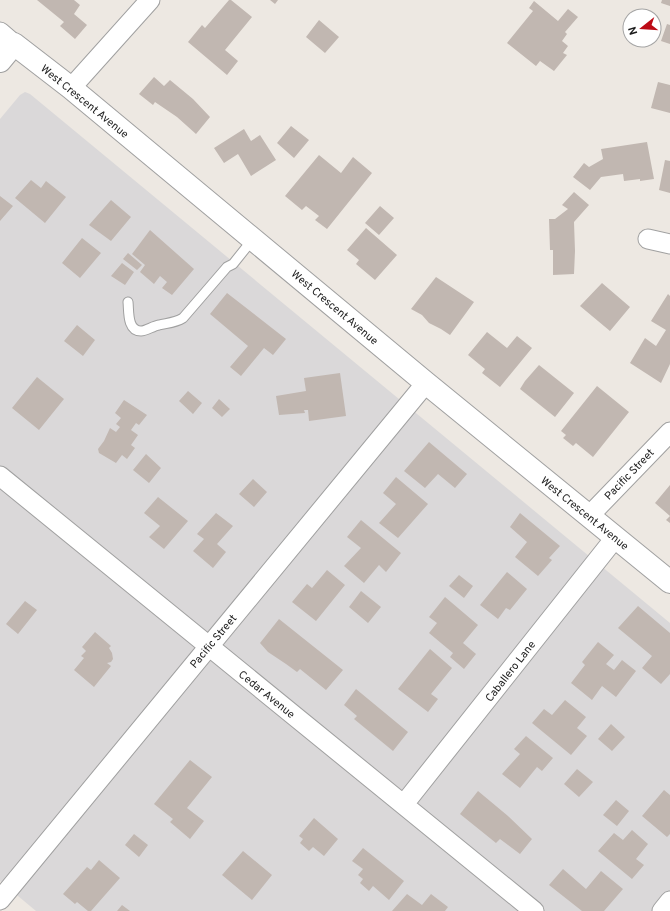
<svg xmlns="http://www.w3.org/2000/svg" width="670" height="911" font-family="Overpass,sans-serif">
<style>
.residential{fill:#dad8d9}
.building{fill:#c1b7b1}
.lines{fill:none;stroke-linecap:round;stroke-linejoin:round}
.service-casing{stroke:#a0a0a0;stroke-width:11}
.minor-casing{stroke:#a0a0a0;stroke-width:21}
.tertiary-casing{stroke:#a0a0a0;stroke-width:24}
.service{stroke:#fff;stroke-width:9}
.minor{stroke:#fff;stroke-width:19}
.tertiary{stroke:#fff;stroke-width:22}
.labels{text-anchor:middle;stroke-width:4;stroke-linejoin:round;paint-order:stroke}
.street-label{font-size:11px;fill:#1c1c1c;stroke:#fff}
</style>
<rect width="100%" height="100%" fill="#ede8e2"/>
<path class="residential" d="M25,92L30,94L670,623V911H36L0,881V119L20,95Z"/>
<path class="building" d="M37,0H74L80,5L74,14L87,25L75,39L60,26L64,22Z
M229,0H231L252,17L225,50L238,61L227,75L188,42L202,25L205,28Z
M270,0H278L275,4Z
M662,0H670V6L661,3Z
M534,1L558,21L568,9L578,17L565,32L567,34L562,41L568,46L563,53L567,55L554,71L540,61L536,66L507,43L533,11L529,8Z
M319,20L339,37L325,53L306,37Z
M667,24L670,25V44L661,41Z
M154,77L164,86L170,80L193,99L210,117L196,134L177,117L155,102L153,105L139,94Z
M658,82L670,85V113L651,108Z
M291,126L309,140L294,158L277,143Z
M244,129L251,141L260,135L276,160L251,176L238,154L224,163L214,148Z
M647,142L654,179L640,181V179L624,181L623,174L601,177L590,190L573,177L584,163L589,167L603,159L601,149Z
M319,155L341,173L353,157L372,173L327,229L315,220L319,216L306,206L302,210L285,196Z
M665,160L670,161V193L659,190Z
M31,180L41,188L46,181L66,197L45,223L15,198Z
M574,192L589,205L574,222L575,251L574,274L553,275V250H550L549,219H555L568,209L562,205Z
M0,196L13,206L0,221Z
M111,200L131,217L111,241L89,225Z
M380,206L394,218L379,235L365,223Z
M366,228L397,255L375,280L356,264L359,260L347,250Z
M150,230L194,269L172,295L162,288L167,282L160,276L154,284L140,272L145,265L132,254Z
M82,238L101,253L80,278L62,263Z
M128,253L142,265L137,270L123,259Z
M122,263L134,272L125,285L111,276Z
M436,277L474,302L450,335L441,329L429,323L422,315L411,309Z
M602,283L630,307L610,331L580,306Z
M227,293L286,339L273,355L264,348L241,376L230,367L248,346L210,314Z
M668,294L670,296V364L661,383L630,363L645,338L656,346L666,330L651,321Z
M77,325L95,340L83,356L64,341Z
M487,332L507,348L517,336L532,348L500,387L482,373L485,369L468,355Z
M539,365L574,393L555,417L520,389L525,381Z
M340,373L346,416L309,421L308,410H304L305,413L279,415L276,396L306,391L304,378Z
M37,377L64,399L39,430L12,408Z
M597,386L629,412L593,457L576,443L573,446L563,438L566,435L561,431Z
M188,391L202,403L193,414L179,401Z
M219,399L230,409L222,417L212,408Z
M124,400L147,415L139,425L136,423L131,430L138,435L131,445L135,448L127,459L122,455L116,463L99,453L98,449L104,441L110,428L116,432L120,427L116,424L121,418L115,413Z
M429,442L467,474L455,488L438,474L425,488L404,471Z
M146,454L161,468L149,483L133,470Z
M396,477L428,504L398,538L379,523L396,504L383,493Z
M253,479L267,492L254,507L239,494Z
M670,485V523L666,520L670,516L655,503Z
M158,497L188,521L164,549L149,537L160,526L144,513Z
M216,513L233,526L217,544L226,552L213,568L193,551L204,539L197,534Z
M520,513L560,546L549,558L552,560L538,576L515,557L527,542L510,527Z
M361,520L401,553L386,572L379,565L364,583L344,566L361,548L347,537Z
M327,570L345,585L316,621L292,602L307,584L312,588Z
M507,572L527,589L510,610L506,608L498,619L480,605Z
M459,575L473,586L464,598L449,586Z
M361,591L381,607L368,623L349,607Z
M445,597L478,625L463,643L476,654L464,669L450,657L453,653L429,633L437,623L429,617Z
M25,601L37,610L18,634L6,624Z
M638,606L670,633V674L661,684L642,668L652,656L618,628Z
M279,619L343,670L326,690L300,669L297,672L286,664L268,652L260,643Z
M95,632L111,646L109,648L112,653L113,659L111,662L107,663L111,666L94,687L74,670L84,658L81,656L86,651L82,647Z
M598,642L614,655L606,664L614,670L622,660L636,671L616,697L602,686L592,700L571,683L585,665L582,662Z
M430,649L452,668L431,694L438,699L428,712L398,689Z
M356,689L408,732L393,751L354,719L357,716L344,705Z
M565,700L586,717L577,728L587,736L571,755L532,723L544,709L552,715Z
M611,724L625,737L612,751L598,739Z
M526,736L553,758L542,771L537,767L520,788L502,774L520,754L514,749Z
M190,760L212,777L187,808L204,821L190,839L170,822L173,819L154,804Z
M577,769L593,782L579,797L564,784Z
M664,790L670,795V834L667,837L642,816Z
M478,791L508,816L532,839L520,854L500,839L496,843L460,814Z
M616,800L629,811L617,826L603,815Z
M314,818L338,839L324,856L313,847L309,851L300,843L303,839L299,836Z
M632,830L648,844L636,859L644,865L632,879L598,851L614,833L623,840Z
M134,834L148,845L139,857L125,845Z
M363,848L404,881L389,900L373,886L369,891L360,883L363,879L358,875L363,869L352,861Z
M243,851L272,875L252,900L222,875Z
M99,860L120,878L91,911H88L77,902L75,904L63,894L87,867L91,870Z
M563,869L586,889L601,871L623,889L604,911H582L549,885Z
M407,894L422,905L431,894L448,907L445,911H392Z
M122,905L130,911H117Z"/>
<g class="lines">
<defs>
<path id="service" d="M128,302C129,311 127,331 141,331C146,331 153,326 159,325C167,323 175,323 183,318L227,267L233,264L253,239"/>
<path id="minor" d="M0,32L14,44
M71,88L150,0
M648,239L670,244
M0,476L534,911
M589,516L670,432
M404,804L615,538
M0,900L426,383
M662,911L670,901"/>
<path id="tertiary" d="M0,61L14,44L71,88L426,383L670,582"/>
</defs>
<use href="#service" class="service-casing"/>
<use href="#minor" class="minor-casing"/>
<use href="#tertiary" class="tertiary-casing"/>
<use href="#service" class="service"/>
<use href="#minor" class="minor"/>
<use href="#tertiary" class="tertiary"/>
</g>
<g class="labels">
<g class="street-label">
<text transform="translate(85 101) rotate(39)" y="4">West Crescent Avenue</text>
<text transform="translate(335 307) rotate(40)" y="4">West Crescent Avenue</text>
<text transform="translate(629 474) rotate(-46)" y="4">Pacific Street</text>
<text transform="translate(585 513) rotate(39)" y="4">West Crescent Avenue</text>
<text transform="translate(213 641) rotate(-50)" y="4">Pacific Street</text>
<text transform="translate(510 671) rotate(-52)" y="4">Caballero Lane</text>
<text transform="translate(267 694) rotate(39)" y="4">Cedar Avenue</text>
</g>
</g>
<g transform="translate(642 28) rotate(253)"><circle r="19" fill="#ffffff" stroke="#a4a4a4"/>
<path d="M0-3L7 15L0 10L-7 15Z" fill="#bc0b16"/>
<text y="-6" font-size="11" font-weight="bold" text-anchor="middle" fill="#1c1c1c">N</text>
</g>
</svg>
